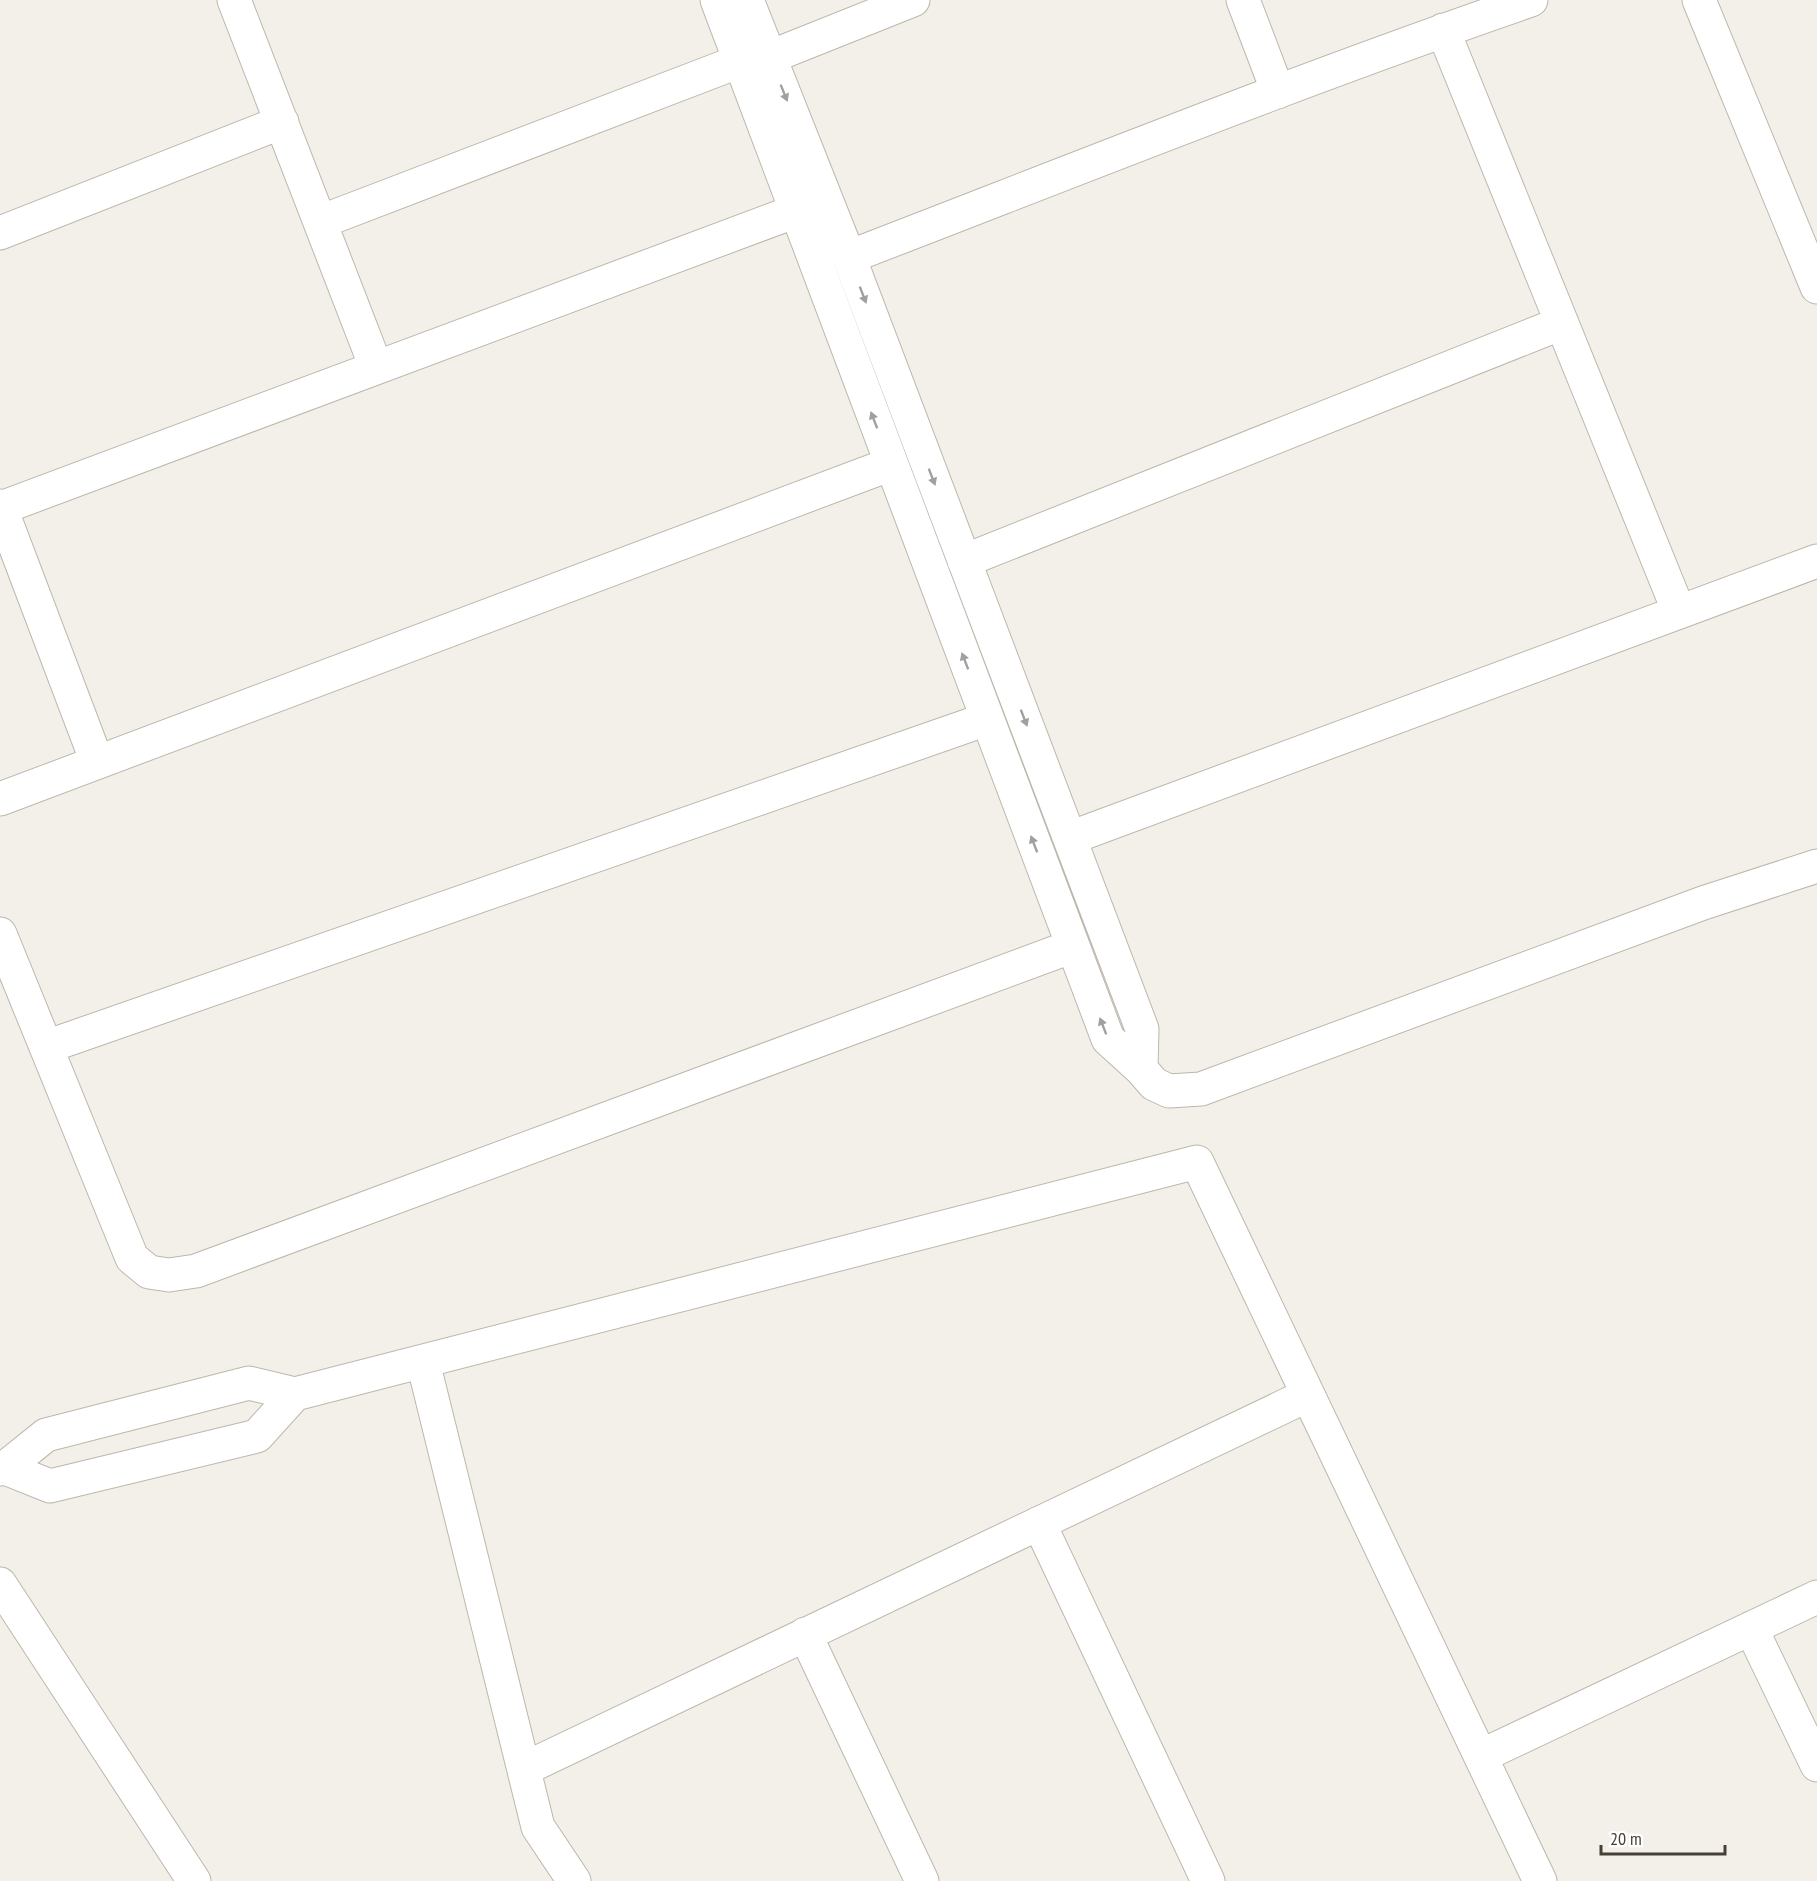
<svg xmlns="http://www.w3.org/2000/svg" width="1817" height="1881" font-family="'PT Sans Narrow',sans-serif">
<style>
.lines{fill:none;stroke-linecap:round;stroke-linejoin:round}
.minor-casing{stroke:#bdb7ac;stroke-width:35}
.minor{stroke:#fff;stroke-width:33}
.oneway{fill:#a2a09c}
</style>
<rect width="100%" height="100%" fill="#f3f0e9"/>
<g class="lines">
<defs>
<path id="minor" d="M234,0L376,367
M717,0L1108,1039L1141,1069L1154,1084L1169,1091L1201,1089L1703,903L1817,866
M747,0L849,257L1142,1029L1141,1069
M1243,0L1278,92
M1699,0L1817,287
M1443,30L1679,612
M770,57L913,0
M320,222L740,61
M0,233L282,122
M849,257C1075,170 1301,79 1531,0
M0,506L97,762
M1,508L796,211
M964,561L1562,323
M0,799L891,464
M1070,838L1817,561
M0,934L132,1258L149,1272L169,1275L196,1271L1073,946
M46,1047L987,719
M423,1362L538,1827L574,1881
M5,1468L50,1486L257,1436L295,1394
M0,1469L5,1468L46,1435L249,1383L295,1394L1197,1162L1540,1881
M1039,1523L1208,1881
M0,1584L194,1881
M1751,1628L1817,1765
M805,1634L922,1881
M1481,1756L1817,1597
M524,1769L1308,1395"/>
</defs>
<use href="#minor" class="minor-casing"/>
<use href="#minor" class="minor"/>
</g>
<defs><path id="oneway-solid" d="M-6-.8H1V-3.2L6.5 0L1 3.2V.8H-6Z" transform="scale(1.5)"/></defs>
<g class="oneway">
<use href="#oneway-solid" transform="translate(784 93) rotate(68)"/>
<use href="#oneway-solid" transform="translate(863 295) rotate(69)"/>
<use href="#oneway-solid" transform="translate(874 420) rotate(-111)"/>
<use href="#oneway-solid" transform="translate(932 477) rotate(69)"/>
<use href="#oneway-solid" transform="translate(965 661) rotate(-111)"/>
<use href="#oneway-solid" transform="translate(1024 718) rotate(69)"/>
<use href="#oneway-solid" transform="translate(1034 844) rotate(-111)"/>
<use href="#oneway-solid" transform="translate(1103 1026) rotate(-111)"/>
</g>
<path d="M1601 1845v9h124v-9" fill="none" stroke="#464038" stroke-width="3"/>
<text x="1610" y="1845" font-size="18" fill="#464038" stroke="#ffffff" stroke-width="4.5" paint-order="stroke">20 m</text>
</svg>
